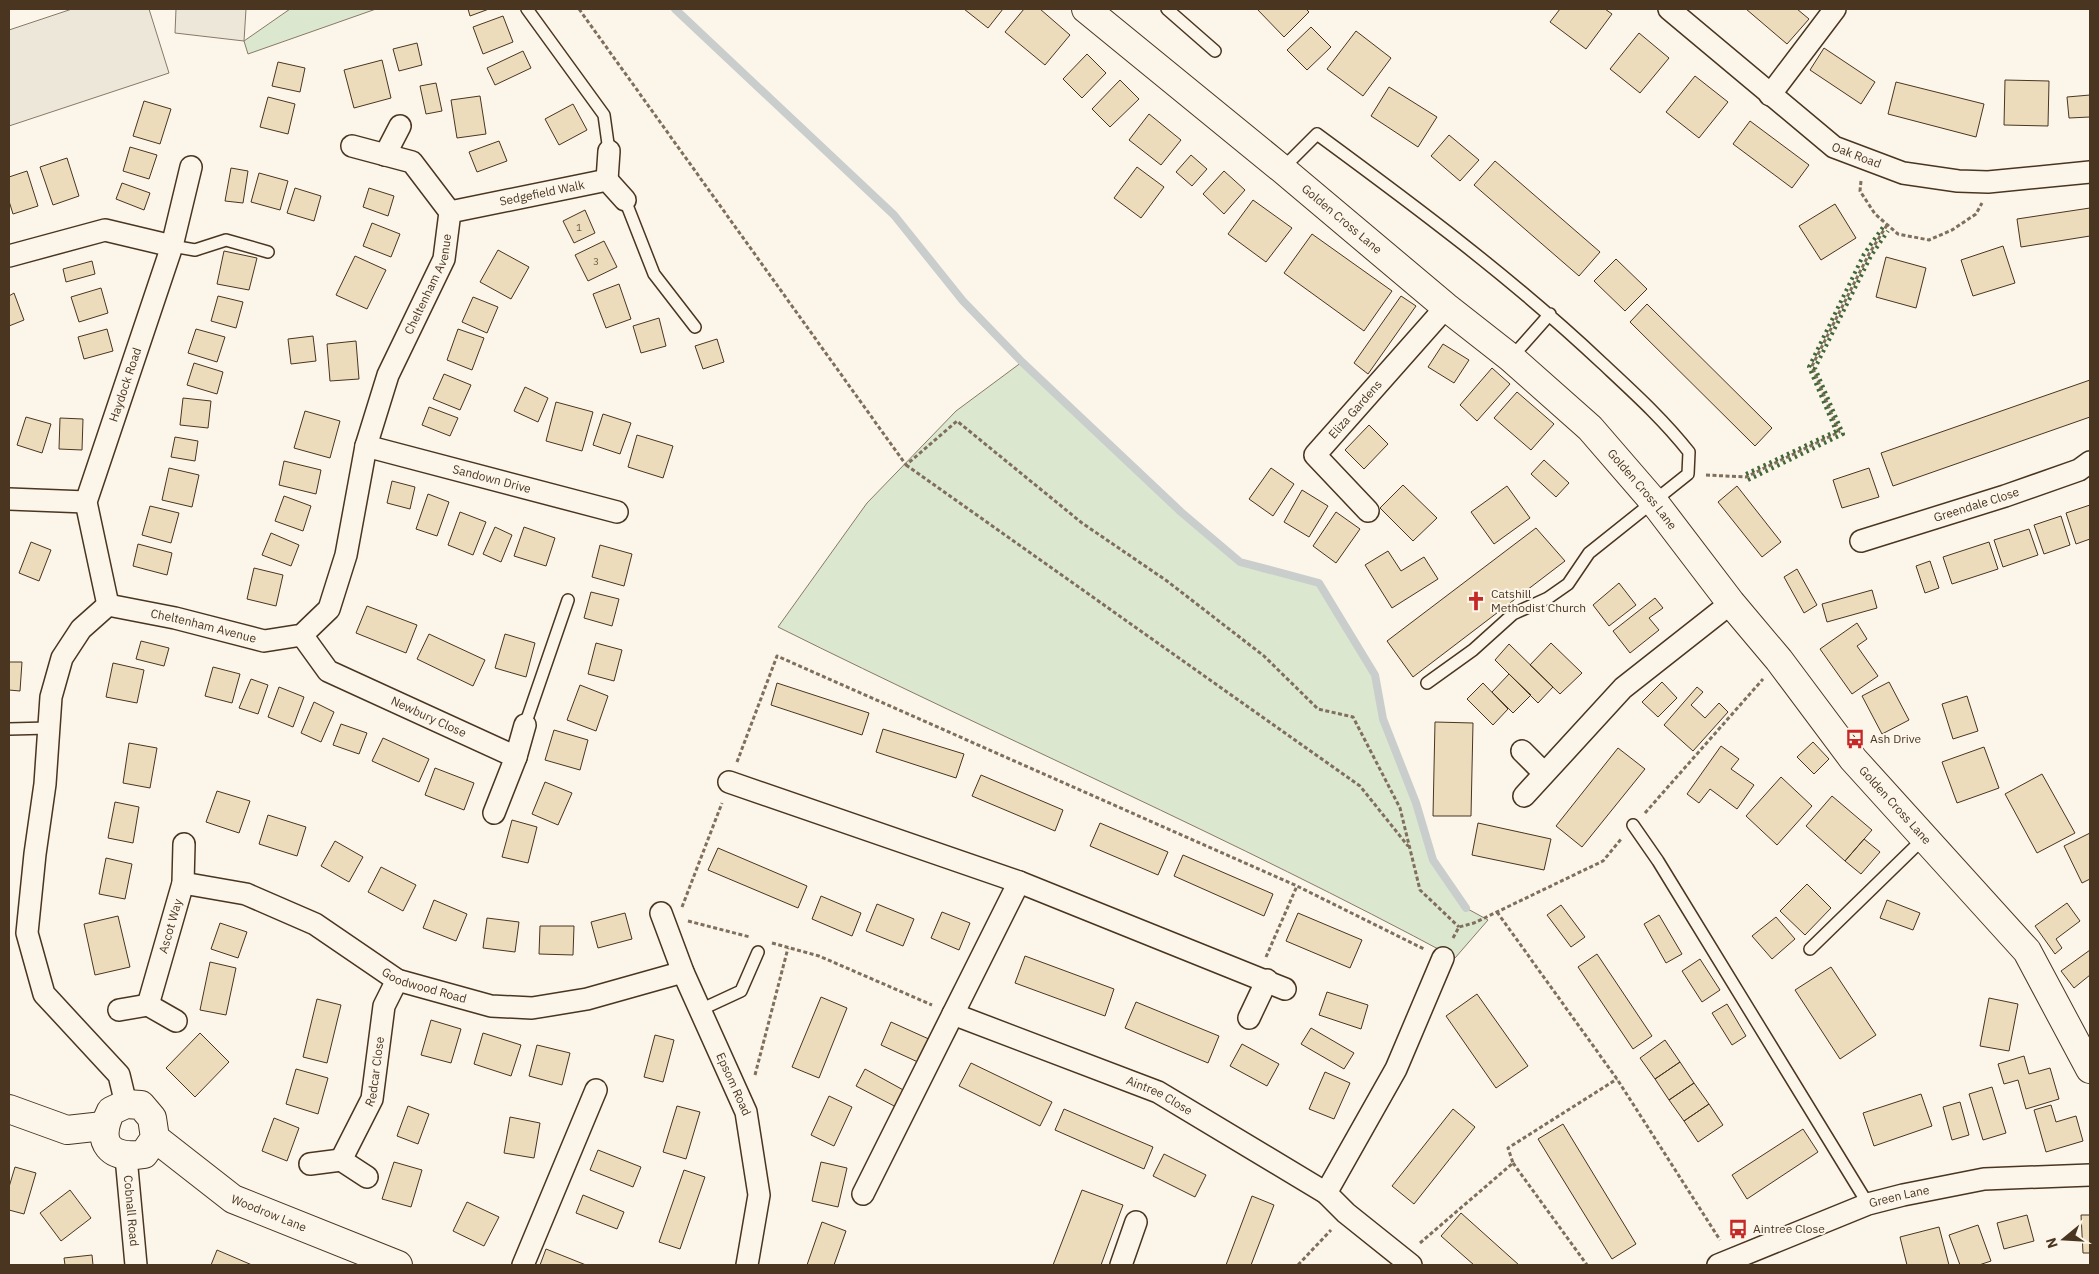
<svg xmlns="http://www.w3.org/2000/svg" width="2099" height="1274" font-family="'IBM Plex Sans',sans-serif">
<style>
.green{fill:#dce7d0;stroke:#887966}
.parking{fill:#ede7d9;stroke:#887966}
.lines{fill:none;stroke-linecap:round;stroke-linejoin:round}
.stream{stroke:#c9cecd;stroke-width:8}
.building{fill:#ecdcbc;stroke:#4a3520}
.service-casing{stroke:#4a3520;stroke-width:14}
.minor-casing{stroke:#4a3520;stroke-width:24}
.tertiary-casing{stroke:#4a3520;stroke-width:30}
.secondary-casing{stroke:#4a3520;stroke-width:30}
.path{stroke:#7f6f5c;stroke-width:3;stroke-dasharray:4 2.5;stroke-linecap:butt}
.service{stroke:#fbf6e9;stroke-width:11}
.minor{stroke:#fbf6e9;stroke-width:21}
.tertiary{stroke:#fbf6e9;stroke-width:28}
.secondary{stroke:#fbf6e9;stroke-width:28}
.hedge{stroke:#436837;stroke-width:4;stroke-dasharray:2.5 4;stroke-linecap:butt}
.labels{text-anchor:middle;stroke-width:4;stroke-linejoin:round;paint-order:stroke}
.number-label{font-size:10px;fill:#725f47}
.street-label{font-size:12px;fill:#4a3520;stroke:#fbf6e9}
.poi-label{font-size:12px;fill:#4a3520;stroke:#fbf6e9;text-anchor:start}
</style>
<rect width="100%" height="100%" fill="#fbf6e9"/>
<path class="green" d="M290,9H376L248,54L244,41Z
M1022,362L1181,512L1240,562L1319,583L1375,675L1383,719L1416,803L1433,860L1466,908L1488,920L1455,958C1234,839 1003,739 778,627L867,503L956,411Z"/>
<path class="parking" d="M72,9H149L169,73L9,126V30Z
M176,9H246L244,41L175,33Z"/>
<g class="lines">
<path class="stream" d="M675,9L894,215L963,301L1022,362L1181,512L1240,562L1319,583L1375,675L1383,719L1416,803L1433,860L1466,908"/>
</g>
<path class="building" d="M468,9H489L470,16Z
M964,9H1003L988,28Z
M1024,9H1040L1070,35L1045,65L1005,32Z
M1257,9H1306L1309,12L1284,37Z
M1560,9H1605L1612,14L1586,49L1550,22Z
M1746,9H1797L1809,19L1787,44Z
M503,16L513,42L483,54L473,27Z
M1311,27L1331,47L1307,70L1287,50Z
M1356,31L1391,58L1363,96L1327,69Z
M1639,33L1669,58L1640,93L1610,69Z
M417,43L422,65L399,71L393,49Z
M1824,48L1875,82L1861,104L1810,70Z
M523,51L531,68L495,85L487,68Z
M1087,54L1106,73L1082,98L1063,79Z
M382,60L391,98L354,108L344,70Z
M278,62L305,68L300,92L272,86Z
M1695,76L1728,102L1699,138L1666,112Z
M1120,80L1139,99L1110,127L1092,109Z
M2005,80L2049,81L2048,126L2004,125Z
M1896,82L1984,104L1976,137L1888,114Z
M436,83L442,111L426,114L420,86Z
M1389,87L1437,117L1418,147L1371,116Z
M2090,95V117L2069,118L2067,97Z
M480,96L486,134L457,138L451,100Z
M268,97L295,104L288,134L260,127Z
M144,101L171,109L160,144L133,136Z
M573,104L587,130L559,145L545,119Z
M1149,114L1181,140L1161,165L1129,140Z
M1750,121L1809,165L1792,188L1733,144Z
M1449,135L1479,160L1460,181L1431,156Z
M499,141L507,161L477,172L469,152Z
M130,147L157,155L149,179L123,171Z
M1191,155L1207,169L1192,186L1176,172Z
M67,158L79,196L53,205L40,167Z
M1495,161L1600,252L1579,276L1474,185Z
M1137,167L1164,187L1141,218L1114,198Z
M231,168L248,171L243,203L225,201Z
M27,171L38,206L13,214L9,201V177Z
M1224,171L1245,190L1224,214L1203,194Z
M259,173L288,181L280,210L251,202Z
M122,183L150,193L144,210L116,199Z
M295,188L321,196L314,221L287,213Z
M369,188L394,196L388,216L363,207Z
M1253,200L1292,228L1266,262L1228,234Z
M1835,204L1856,238L1821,260L1799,226Z
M2090,208V236L2021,247L2017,219Z
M585,210L595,233L574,243L563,221Z
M372,223L400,234L391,257L363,246Z
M1312,234L1392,291L1364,331L1284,273Z
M604,241L617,267L588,281L575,255Z
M2003,246L2015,283L1973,296L1961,260Z
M498,250L529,267L511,299L480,282Z
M224,251L257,258L249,290L217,284Z
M355,256L386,270L367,309L336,295Z
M1886,257L1926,268L1916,308L1876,297Z
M1616,259L1647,289L1625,311L1594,281Z
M92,261L95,274L66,282L63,269Z
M619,284L631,319L606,328L593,294Z
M101,288L108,313L79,322L71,297Z
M14,293L24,320L9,326V296Z
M218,296L243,302L236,328L211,321Z
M1401,296L1416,306L1368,374L1354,363Z
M473,297L498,307L487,333L462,322Z
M1647,304L1772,428L1755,446L1630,322Z
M659,318L666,346L641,353L633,326Z
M107,329L113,351L84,359L78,337Z
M196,329L225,337L217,362L188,353Z
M458,329L484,338L472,370L447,360Z
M313,336L316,361L291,364L288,339Z
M717,339L724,362L703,369L695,346Z
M356,341L359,379L330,381L327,344Z
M1443,344L1469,360L1454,383L1428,367Z
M194,363L223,372L217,394L187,385Z
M1492,368L1510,384L1477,421L1460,405Z
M444,374L471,385L460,410L433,399Z
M2090,380V417L1893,486L1881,453Z
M525,387L548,398L538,422L514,411Z
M1517,392L1554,424L1531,450L1494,418Z
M183,398L211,401L208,428L180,425Z
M556,402L593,412L582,451L546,441Z
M429,407L458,418L450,436L422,425Z
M305,411L340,421L330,458L294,448Z
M603,414L631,423L620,454L593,445Z
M26,417L51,424L42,453L17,445Z
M60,418L83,419L82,450L59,449Z
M1369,425L1388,444L1364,469L1345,450Z
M637,435L673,446L663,478L628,467Z
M175,437L198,441L195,461L171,457Z
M1544,460L1569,483L1556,497L1531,474Z
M284,461L321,470L316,494L279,485Z
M169,468L199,475L192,507L162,500Z
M1271,468L1294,484L1273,516L1249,499Z
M1869,468L1879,497L1842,508L1833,480Z
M392,481L415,487L410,509L387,503Z
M1403,485L1437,518L1413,541L1380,508Z
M1507,486L1530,518L1494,544L1471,512Z
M1737,486L1781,542L1762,557L1718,502Z
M1302,490L1328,506L1309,537L1284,522Z
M428,494L449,502L437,536L416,529Z
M284,496L311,506L303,531L275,521Z
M2090,505V539L2076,544L2066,513Z
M150,506L179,513L171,543L142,535Z
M460,512L486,522L473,555L448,545Z
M1336,512L1360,529L1336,563L1313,546Z
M2061,516L2070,545L2044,554L2034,525Z
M495,527L512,535L501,562L483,554Z
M524,527L555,538L546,566L514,556Z
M1536,528L1565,561L1413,677L1387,641Z
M2029,529L2038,555L2003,567L1994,540Z
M271,533L299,545L291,566L262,555Z
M31,542L51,550L39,581L19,573Z
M1989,542L1998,569L1952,584L1943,557Z
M138,544L172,553L167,575L133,566Z
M600,545L632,554L624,586L592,577Z
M1388,551L1401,571L1424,557L1438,579L1392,608L1365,565Z
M1930,561L1939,588L1925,593L1916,566Z
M254,568L283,575L276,606L247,599Z
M1797,569L1817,605L1804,613L1784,577Z
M1619,583L1636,605L1609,626L1593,605Z
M1872,590L1877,608L1827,622L1822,604Z
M591,592L619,599L612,626L584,618Z
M1655,598L1663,608L1649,618L1659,630L1630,653L1613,631Z
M367,606L417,625L406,653L356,633Z
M1857,623L1867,639L1857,646L1878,676L1852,694L1820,649Z
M429,634L485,660L473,686L417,659Z
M505,634L535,643L526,677L495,668Z
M141,641L169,648L164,666L136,659Z
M596,643L622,650L614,681L588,674Z
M1551,643L1582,673L1560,694L1530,665Z
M1509,644L1553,687L1538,703L1495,660Z
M9,662H22L20,691L9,690Z
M113,663L144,670L137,703L106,697Z
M213,667L240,674L232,703L205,696Z
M1509,674L1531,695L1513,713L1492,692Z
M251,679L268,685L258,714L239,708Z
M1662,682L1677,698L1658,717L1642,702Z
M1889,682L1909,720L1882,734L1862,696Z
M777,683L869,713L862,735L771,705Z
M1483,683L1508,709L1493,725L1467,699Z
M580,685L608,696L596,731L567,720Z
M279,687L304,697L293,727L268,717Z
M1697,687L1703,692L1691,705L1705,718L1719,703L1728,712L1693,751L1664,725Z
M1967,696L1978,731L1953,739L1942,704Z
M314,702L334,712L321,742L301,733Z
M1435,722L1473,723L1471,816H1433Z
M341,724L367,733L359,754L333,745Z
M883,729L964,754L956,778L876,752Z
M554,730L588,740L580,770L545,760Z
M383,738L429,759L419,782L372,761Z
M1813,742L1829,759L1814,774L1797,757Z
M129,743L157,748L150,788L123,783Z
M1721,746L1739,759L1731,769L1754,785L1737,809L1710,789L1699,803L1687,794Z
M1984,747L1999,788L1957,803L1942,762Z
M1618,748L1645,769L1582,847L1556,826Z
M435,768L474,783L464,810L425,795Z
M2042,774L2075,833L2037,853L2005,794Z
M981,775L1063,810L1055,831L972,796Z
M1781,777L1812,806L1777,845L1746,816Z
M545,782L572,793L558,825L532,814Z
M217,791L250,801L239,833L206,822Z
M1832,796L1872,830L1845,861L1806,826Z
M115,802L139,807L133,843L108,838Z
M268,815L306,827L297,856L259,844Z
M512,820L537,827L528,863L502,857Z
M1100,823L1168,852L1158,875L1090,846Z
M1478,823L1551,839L1544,870L1472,855Z
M2090,833V879L2082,883L2064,846Z
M1864,839L1880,852L1861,874L1845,861Z
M335,841L363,857L349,882L321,866Z
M718,848L807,886L798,908L708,870Z
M1183,855L1273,894L1264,916L1174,876Z
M106,858L132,864L125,899L99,894Z
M381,867L416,885L403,911L368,892Z
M1807,884L1831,908L1805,935L1780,911Z
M821,896L861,913L852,936L812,919Z
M434,900L467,914L456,941L423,928Z
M1887,900L1920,913L1913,930L1880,918Z
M2067,903L2080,921L2056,939L2062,948L2055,954L2035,926Z
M877,904L914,919L903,946L866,931Z
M1561,905L1585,937L1571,947L1547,915Z
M942,912L970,923L959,950L931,938Z
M625,913L632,939L598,948L591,922Z
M1298,913L1362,940L1350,968L1286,941Z
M1659,915L1682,954L1666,963L1644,924Z
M118,916L130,967L95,975L84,924Z
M1776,917L1795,939L1772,959L1752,936Z
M487,918L519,922L515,952L483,948Z
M220,923L247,932L238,958L211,949Z
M540,926H574L573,955L539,954Z
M2090,950V975L2074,988L2061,971Z
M1597,954L1652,1036L1633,1049L1578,967Z
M1025,956L1114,989L1105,1016L1015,983Z
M1700,959L1720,990L1702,1002L1682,971Z
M210,962L236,968L226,1015L200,1010Z
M1831,967L1876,1035L1840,1059L1795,990Z
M1327,992L1368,1005L1361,1029L1319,1015Z
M1477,994L1528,1066L1496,1088L1446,1016Z
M821,997L847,1008L819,1078L792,1067Z
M1989,998L2018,1004L2009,1051L1980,1046Z
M317,999L341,1005L327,1063L303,1057Z
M1136,1002L1219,1036L1208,1063L1125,1028Z
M1727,1004L1746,1036L1732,1045L1712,1013Z
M431,1020L461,1029L451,1063L421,1055Z
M891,1022L931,1040L920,1063L881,1045Z
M1311,1028L1354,1053L1344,1069L1301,1044Z
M200,1033L229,1062L195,1097L166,1068Z
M483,1033L521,1045L511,1076L474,1064Z
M655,1035L674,1040L663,1082L644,1077Z
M1665,1040L1680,1062L1655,1079L1640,1058Z
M1242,1044L1279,1064L1267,1086L1230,1066Z
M537,1045L570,1053L562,1085L529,1076Z
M2024,1056L2029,1074L2050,1068L2059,1099L2026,1109L2018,1080L2004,1084L1998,1064Z
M1680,1062L1694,1083L1669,1100L1655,1079Z
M971,1063L1052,1102L1040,1126L959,1086Z
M296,1069L328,1078L318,1114L286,1104Z
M865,1069L907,1092L898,1108L856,1086Z
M1325,1072L1350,1083L1334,1119L1309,1109Z
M1694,1083L1709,1104L1684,1121L1669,1100Z
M1992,1087L2006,1133L1983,1140L1969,1094Z
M1921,1094L1932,1126L1874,1146L1863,1113Z
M829,1096L852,1107L834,1146L811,1135Z
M1960,1102L1969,1135L1952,1140L1943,1107Z
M1709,1104L1723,1125L1698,1142L1684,1121Z
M2051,1105L2056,1122L2076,1116L2083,1141L2046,1152L2034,1110Z
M408,1106L429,1114L418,1144L397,1136Z
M677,1106L700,1112L686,1159L663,1152Z
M1064,1109L1153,1147L1144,1169L1055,1130Z
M1453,1109L1475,1127L1414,1204L1392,1186Z
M510,1117L540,1123L534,1158L504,1153Z
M274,1118L299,1128L287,1161L262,1151Z
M1563,1124L1636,1244L1612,1259L1538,1139Z
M1803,1129L1818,1152L1747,1199L1732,1175Z
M598,1150L641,1167L633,1187L590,1170Z
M1164,1154L1206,1175L1195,1197L1153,1176Z
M394,1162L422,1170L411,1207L382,1199Z
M821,1162L847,1168L838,1207L812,1201Z
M15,1167L36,1173L24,1214L9,1210V1187Z
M684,1170L705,1177L680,1249L659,1242Z
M70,1190L91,1218L61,1241L40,1213Z
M1082,1190L1123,1205L1101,1265H1053Z
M583,1195L624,1212L617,1229L576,1213Z
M1252,1196L1274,1205L1251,1265H1226Z
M467,1202L499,1217L484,1246L453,1231Z
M1461,1213L1519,1265H1474L1441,1236Z
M2027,1215L2034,1241L2004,1249L1997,1223Z
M2081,1215H2090V1253H2083Z
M822,1222L846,1231L834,1265H807Z
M1978,1225L1991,1261L1979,1265H1960L1949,1235Z
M1939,1227L1949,1265H1907L1900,1237Z
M546,1249L586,1265H540Z
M217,1250L252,1265H211Z
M92,1255L93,1265H65L64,1258Z"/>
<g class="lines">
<defs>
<path id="service" d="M527,9L604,115L609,151
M1167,9L1215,51
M1282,169L1317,134C1415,206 1513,279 1602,363C1633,392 1663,419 1689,452L1688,474L1589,553L1568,584L1548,598L1513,614L1473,650L1427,683
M625,200L654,274L695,327
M172,246L195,250L226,240L268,252
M1511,358L1550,314
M525,725L568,600
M9,729L49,728
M1633,825L1658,861L1868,1204
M1810,949L1924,838
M700,1010L741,991L758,952"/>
<g id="minor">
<path id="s1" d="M1669,9L1834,147L1903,173L1958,181L1988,182L2090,172"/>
<path d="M1770,95L1835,9"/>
<path d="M385,155L400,126"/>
<path d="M607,180L609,151"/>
<path id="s2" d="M450,212L607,180L625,200"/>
<path d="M9,256L105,230L172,246"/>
<path id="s3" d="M366,446L617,512"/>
<path d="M9,499L86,502"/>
<path id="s4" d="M1368,511L1315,455L1446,307"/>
<path id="s5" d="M1861,541L2005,496L2079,470L2090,462"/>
<path id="s6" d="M108,605L86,502L172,246L191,167"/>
<path id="s7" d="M302,635L328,671L516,757L494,813"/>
<path d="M1522,751L1544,773"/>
<path d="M516,757L525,725"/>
<path d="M729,782L1019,882L1285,989"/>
<path d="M1524,796L1623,688L1731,603"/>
<path id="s8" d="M183,883L246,894L315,924L397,980L491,1006L532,1008L587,999L683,972"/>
<path id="s9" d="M661,913L683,972L746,1112L759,1195L747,1265"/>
<path id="s10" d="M148,1005L183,883L184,844"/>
<path d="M119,1010L148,1005L176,1021"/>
<path id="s11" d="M953,1014L1158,1092L1326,1193L1346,1213L1411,1265"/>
<path d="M1249,1018L1267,980"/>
<path id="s12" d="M126,1104L119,1075L44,994L27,933L35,854L45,784L51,697L62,658L81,629L108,605L175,618L264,641L302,635L329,609L346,555L366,446L388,375L444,259L450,212L412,162L352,146"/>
<path id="s13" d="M126,1157L136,1265"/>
<path id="s14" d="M341,1160L372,1099L384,1006L397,980"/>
<path d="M310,1164L341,1160L367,1177"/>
<path d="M1326,1193L1396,1069L1443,958"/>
<path d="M863,1194L1019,882"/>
<path d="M523,1265L596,1090"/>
<path d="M1121,1265L1136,1222"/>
<path id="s15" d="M1718,1265L1868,1204L1903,1195L1984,1179L2090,1175"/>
</g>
<g id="tertiary">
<path d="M9,1109L67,1130L103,1126"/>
<path id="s16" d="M155,1138L144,1154C110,1160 95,1143 111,1111L126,1104L141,1105L152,1118L155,1138L233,1199L398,1265"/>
</g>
<g id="secondary">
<path id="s17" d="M1086,9L1282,169L1446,307L1511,358L1590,428L1654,502L1731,603L1779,660L1853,759L2027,951L2090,1069"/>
</g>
</defs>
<use href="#service" class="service-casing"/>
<use href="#minor" class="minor-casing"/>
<use href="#tertiary" class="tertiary-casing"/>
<use href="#secondary" class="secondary-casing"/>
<path class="path" d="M579,9L906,465L957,421L1082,523L1167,581L1264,656L1318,709L1353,717L1400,808L1420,890L1459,927
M1861,181L1860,191L1875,214L1898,234L1929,240L1952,230L1976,214L1982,203
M906,465L1360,786L1408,846
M1706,475L1746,477L1839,432L1812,366L1869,254L1887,225
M737,762L777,656L1297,886
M1645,813L1763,679
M682,907L722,803
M1497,912L1617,1079L1720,1240
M688,921L750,937
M1453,938L1459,927L1474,923L1603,861L1622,838
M772,943L819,956L932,1005
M1266,957L1297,886L1424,949
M755,1075L788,948
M1513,1163L1587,1265
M1420,1243L1513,1163L1508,1148L1617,1079
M1298,1265L1331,1230"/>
<use href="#service" class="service"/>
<use href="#minor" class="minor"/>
<use href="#tertiary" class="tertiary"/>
<use href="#secondary" class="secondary"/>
<path class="hedge" d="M1746,474L1836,431L1809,367L1864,254L1883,227
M1748,480L1843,434L1815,368L1871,256L1888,231"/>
</g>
<defs>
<symbol id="church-bare" viewBox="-9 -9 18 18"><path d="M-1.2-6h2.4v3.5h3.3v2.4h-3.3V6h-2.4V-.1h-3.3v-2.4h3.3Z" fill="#c62828" stroke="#fbf6e9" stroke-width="2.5" paint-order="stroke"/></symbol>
<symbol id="bus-bare" viewBox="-9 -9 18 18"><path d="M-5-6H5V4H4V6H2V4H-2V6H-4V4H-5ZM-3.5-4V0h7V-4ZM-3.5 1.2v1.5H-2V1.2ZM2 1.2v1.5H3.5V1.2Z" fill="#c62828" stroke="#fbf6e9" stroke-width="2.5" paint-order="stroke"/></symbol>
</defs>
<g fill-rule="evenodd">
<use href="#church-bare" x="1462" y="587" width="28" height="28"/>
<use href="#bus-bare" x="1841" y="725" width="28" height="28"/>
<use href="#bus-bare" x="1724" y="1215" width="28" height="28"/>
</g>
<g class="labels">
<g class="number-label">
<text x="579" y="231">1</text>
<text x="596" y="265">3</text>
</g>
<g class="street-label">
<text dy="4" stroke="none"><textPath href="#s1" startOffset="239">Oak Road</textPath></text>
<text dy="4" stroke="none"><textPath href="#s2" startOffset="94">Sedgefield Walk</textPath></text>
<text dy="4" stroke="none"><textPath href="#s17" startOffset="331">Golden Cross Lane</textPath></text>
<text dy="4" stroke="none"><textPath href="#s12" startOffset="1130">Cheltenham Avenue</textPath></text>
<text dy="4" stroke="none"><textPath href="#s6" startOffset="229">Haydock Road</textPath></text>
<text dy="4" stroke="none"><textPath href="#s4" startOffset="138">Eliza Gardens</textPath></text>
<text dy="4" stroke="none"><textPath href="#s3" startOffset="130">Sandown Drive</textPath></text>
<text dy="4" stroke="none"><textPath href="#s17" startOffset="736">Golden Cross Lane</textPath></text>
<text dy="4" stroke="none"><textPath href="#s5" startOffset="121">Greendale Close</textPath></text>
<text dy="4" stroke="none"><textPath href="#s12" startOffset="650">Cheltenham Avenue</textPath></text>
<text dy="4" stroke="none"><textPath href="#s7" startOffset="155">Newbury Close</textPath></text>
<text dy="4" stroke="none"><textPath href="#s17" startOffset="1141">Golden Cross Lane</textPath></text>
<text dy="4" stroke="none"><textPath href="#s10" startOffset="82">Ascot Way</textPath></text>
<text dy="4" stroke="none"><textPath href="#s8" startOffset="266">Goodwood Road</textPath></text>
<text dy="4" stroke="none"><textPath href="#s14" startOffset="96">Redcar Close</textPath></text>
<text dy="4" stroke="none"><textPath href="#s9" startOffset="186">Epsom Road</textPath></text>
<text dy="4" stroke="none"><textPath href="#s11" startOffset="222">Aintree Close</textPath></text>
<text dy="4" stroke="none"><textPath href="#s15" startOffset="194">Green Lane</textPath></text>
<text dy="4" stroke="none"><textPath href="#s13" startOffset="54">Cobnall Road</textPath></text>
<text dy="4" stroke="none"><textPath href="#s16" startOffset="301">Woodrow Lane</textPath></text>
</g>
<g class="poi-label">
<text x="1491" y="598">Catshill<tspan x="1491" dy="14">Methodist Church</tspan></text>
<text x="1870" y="743">Ash Drive</text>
<text x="1753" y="1233">Aintree Close</text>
</g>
</g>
<rect width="2099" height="1274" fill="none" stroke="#4a3520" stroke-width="20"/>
<g transform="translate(2064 1239) rotate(252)" stroke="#fbf6e9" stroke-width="4" paint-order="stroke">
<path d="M0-4L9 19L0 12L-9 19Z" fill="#4a3520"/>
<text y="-8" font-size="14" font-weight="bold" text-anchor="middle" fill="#4a3520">N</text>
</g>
</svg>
